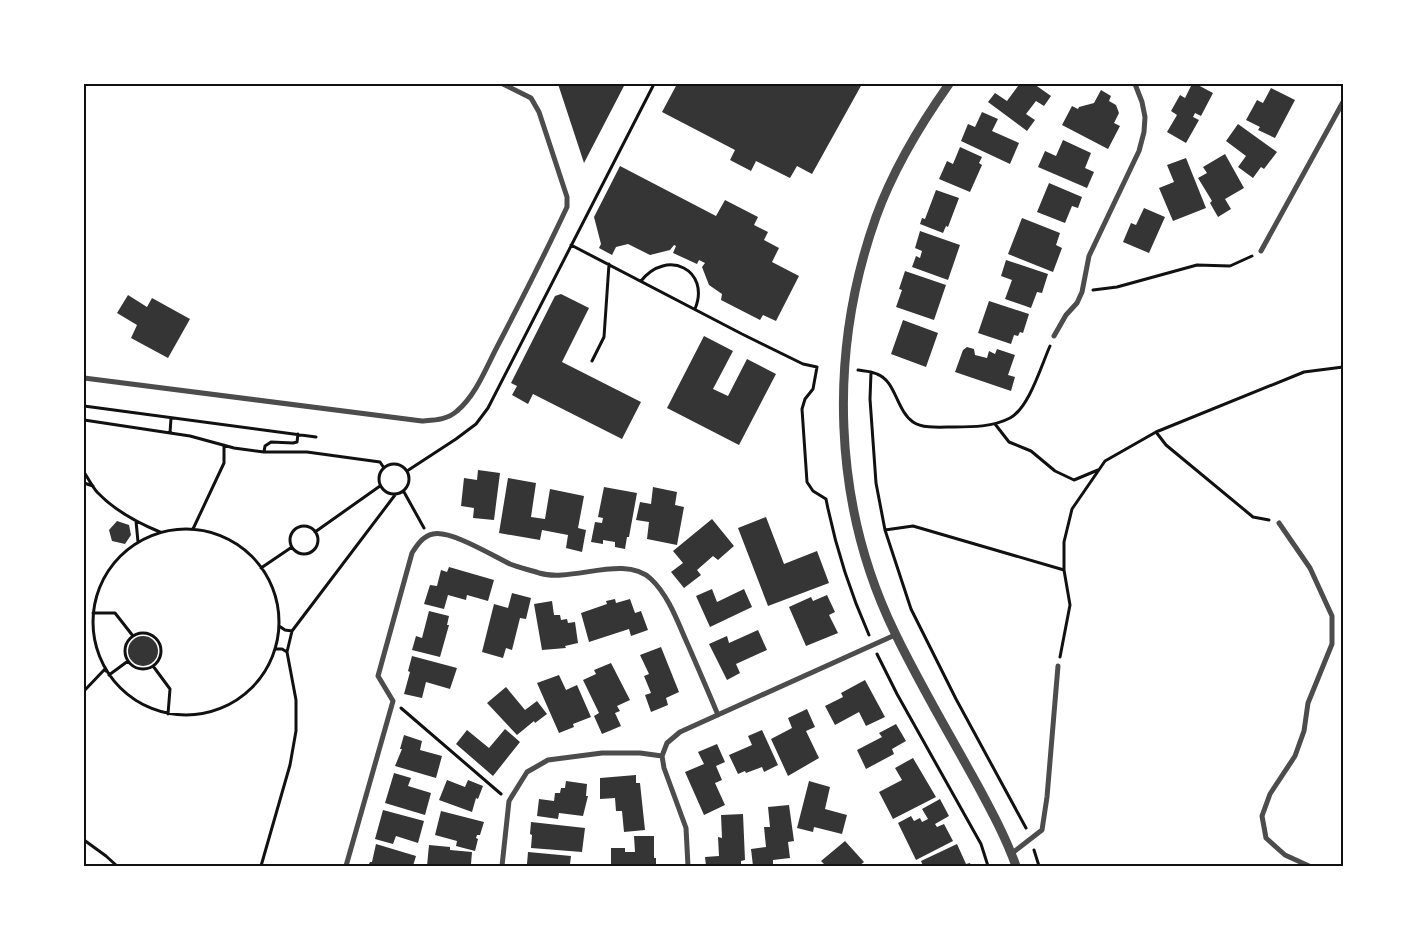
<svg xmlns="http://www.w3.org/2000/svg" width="1427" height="950" font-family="Quicksand,sans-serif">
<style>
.building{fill:#353535}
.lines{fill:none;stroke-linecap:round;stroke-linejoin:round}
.path{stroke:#111;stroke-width:3}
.minor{stroke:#4c4c4c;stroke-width:5}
.tertiary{stroke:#4c4c4c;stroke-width:9}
.neatline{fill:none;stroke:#111;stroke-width:2}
</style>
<rect width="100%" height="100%" fill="#fff"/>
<path class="building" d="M558,84H625L584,163Z
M677,84H862L812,174L797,166L790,178L756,161L751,171L730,160L735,150L662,112Z
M1014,84H1034L1051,96L1044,106L1036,101L1026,114L1035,120L1027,131L988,102L995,93L1007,101L1018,86Z
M1192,84H1196L1213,93L1201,116L1195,113L1193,117L1199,120L1186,143L1167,132L1177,115L1171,111L1180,95L1185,98Z
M1271,88L1295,100L1275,138L1258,130L1260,127L1246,120L1257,100L1263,103Z
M1101,90L1111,96L1109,101L1116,105L1119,113L1114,123L1120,126L1108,149L1062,125L1072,106L1078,109L1079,107L1094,103Z
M982,112L998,119L992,131L1019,143L1010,164L961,141L968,124L975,127Z
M1238,124L1277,152L1264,169L1261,167L1253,178L1238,167L1246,156L1226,141Z
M1063,140L1091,153L1085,168L1094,172L1087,188L1038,167L1045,151L1056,156Z
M960,147L982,157L979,163L982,165L970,192L939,179L947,161L953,164Z
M1225,154L1244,188L1225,199L1231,209L1218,217L1210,203L1212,201L1198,178L1207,173L1203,167Z
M1186,158L1206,208L1173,221L1159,188L1174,182L1167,165Z
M620,166L716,216L725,200L758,217L754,225L768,232L764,240L779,248L772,262L799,276L776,321L763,315L760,320L721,300L722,294L709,285L702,267L705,263L699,260L697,264L673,253L676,246L674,245L670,250L650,255L628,244L616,247L612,255L599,248L601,244L594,217Z
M1049,183L1082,197L1078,208L1072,206L1065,223L1037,212Z
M936,190L959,198L948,227L946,226L943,233L920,224L922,218L925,219Z
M1144,208L1165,217L1149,253L1123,242L1131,223L1136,225Z
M1022,218L1060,233L1056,245L1062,248L1053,272L1008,254Z
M920,231L960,245L948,280L912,267L916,256L920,258L922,251L915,248Z
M1006,260L1048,274L1042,293L1037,292L1031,308L1005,299L1012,280L1001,276Z
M905,271L946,285L934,320L896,307L902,290L899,289Z
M561,294L589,308L562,362L641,402L622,439L533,394L528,404L512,395L517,386L511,383L555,296Z
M128,295L147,307L152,298L190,319L168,358L131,338L137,325L117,313Z
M989,301L1029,314L1023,333L1020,332L1018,336L1014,335L1011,344L978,333Z
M903,320L938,333L926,367L891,354Z
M704,336L733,351L713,389L728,396L747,359L776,374L739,445L667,408Z
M967,347L974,349L975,355L987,358L989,351L995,354L997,349L1015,355L1008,375L1015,377L1011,391L955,372L963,350Z
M478,470L500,473L494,520L473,518L474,508L461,506L464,478L477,480Z
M508,478L536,483L531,517L545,519L550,489L584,496L578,528L586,530L582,552L566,548L568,535L542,530L540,540L499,533Z
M604,487L637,493L629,537H627L625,549L615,547V542L603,540V544L591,542L595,522L602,523L603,518L598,517Z
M653,487L677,492L675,505L684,507L677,545L647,539L649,522L636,520L640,502L651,504Z
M766,517L784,564L817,551L829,583L768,606L738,528Z
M712,519L734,546L718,560L713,556L697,570L701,575L684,588L671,572L683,563L673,551Z
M117,521L129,525L131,535L125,544L112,541L109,530Z
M449,567L494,580L488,601L467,595L466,600L448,595L444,609L424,604L430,585L437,586L441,570L447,572Z
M712,589L717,602L744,589L752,607L710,627L696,596Z
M512,593L531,598L526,619L520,618L512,650L506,648L503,658L482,652L494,604L508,608Z
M827,595L835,612L829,615L838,633L806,646L789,607L811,597L813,601Z
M615,599L616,603L630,599L635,613L641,611L648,630L631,636L629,629L589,642L581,613L607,604L606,601Z
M552,601L554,615H560L561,620L567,619L568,623L575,622L578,643L565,646L566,648L542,650L534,604Z
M429,611L449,616L447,625H449L440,657L412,650L416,636L422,638Z
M758,630L767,650L736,664L740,673L727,680L709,644L727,636L729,643Z
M128 651a15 15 0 1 1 30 0a15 15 0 1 1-30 0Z
M661,647L679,692L666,698L668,705L651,712L645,695L651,693L644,676L649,674L640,655Z
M412,656L457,668L450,689L426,682L422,698L404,694L410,672L408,671Z
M611,663L630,700L617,706L620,711L615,713L621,726L602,734L594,716L599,713L583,680L596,674L594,670Z
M559,675L566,690L577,685L591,717L573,724L574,727L559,733L537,683Z
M865,680L885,717L866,726L859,712L835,725L825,706L843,697L841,693Z
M506,687L525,710L537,701L547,714L535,723L534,721L517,735L487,703Z
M807,709L815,727L806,731L819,758L788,776L771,739L792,728L788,718Z
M896,724L906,741L892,749L894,754L866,769L857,750L882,737L879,733Z
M505,729L520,742L493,776L456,744L467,730L489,748Z
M762,730L778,765L764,772L762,767L746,773L745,771L738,774L729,755L752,745L748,736Z
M404,735L422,741L420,750L442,756L436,778L395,766L402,749H400Z
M717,744L725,762L716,766L722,780L715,783L725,805L704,815L685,772L704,764L698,752Z
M913,758L936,797L893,819L879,792L902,780L895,768Z
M394,773L411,778L408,786L431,793L425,815L385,803Z
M636,775V783H640L645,830L624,832L622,811H616L615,798L600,799V778Z
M447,780L465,787L468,780L483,786L478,799L476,798L472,812L439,800Z
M566,781L587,784L586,796H588L583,816L559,813L558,819L537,816L539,799L554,801L555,793H560L561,788H565Z
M809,781L830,787L825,809L847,815L842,834L814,827L813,832L797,828Z
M940,799L949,816L935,824L937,827L944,824L953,841L916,860L898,823L911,816L914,821L920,818L922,822L928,819L922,809Z
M789,805L794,841L788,842L790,858L773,860V866H753L751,849L766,847L764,827H770L768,807Z
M383,810L424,821L418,843L396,836L393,844L375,839Z
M441,811L484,822L480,835H477L476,838L478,839L475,851L456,846L457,841L435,835Z
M743,814L745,860L741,861V866H706L705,857L719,856L718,837L722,838L721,815Z
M531,822L585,828L582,852L531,848L532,835L530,834Z
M634,836H654V858H656V866H611V848H625V852H635Z
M845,841L864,862L859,866H826L821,861Z
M376,844L416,856L413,866H368L370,862H372Z
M957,844L966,864L970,863L971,866H923L921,861Z
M429,845L450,847V850L472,852L471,864H475V866H427Z
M528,852L571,856L570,864L574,866H533V865L527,864Z"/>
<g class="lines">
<path class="path" d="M571,245L742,334L803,364L817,367L813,389L805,399L802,409L807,482L813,491L826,499C835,545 850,592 869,635
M641,281C667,248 711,270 695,309
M1093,290L1117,287L1197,265L1230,266L1252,256
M592,361L604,337L609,264
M858,370C864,371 871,371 877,374C896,381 896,410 913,422C923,429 942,427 954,427C972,427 993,427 1010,418C1029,408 1041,366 1050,346
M871,372L870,399L876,483L885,530L911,609L956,699L1026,828
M84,406L316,437
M84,420L190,436L234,448L264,452H307L380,462L384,468
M995,424L1009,442L1031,451L1055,471L1074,480L1098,470
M1156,432L1166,445L1253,517L1269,520
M170,433L171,418
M264,452L265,446L271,442L293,443L297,442L298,434
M379 479a15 15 0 1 1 30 0a15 15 0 1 1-30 0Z
M407,471L456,439L476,424L488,408L654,84
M84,472C88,478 92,486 97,492C114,510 138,523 160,532
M84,483L93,486
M404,492L424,528
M136,521L138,542
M290 540a14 14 0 1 1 28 0a14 14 0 1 1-28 0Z
M193,529L224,463V445
M93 622a93 93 0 1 1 186 0a93 93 0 1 1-186 0Z
M885,530L913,526L1064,570L1070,605L1060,657
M315,532L380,486
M261,568L292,547
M1064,570V542L1072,509L1105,461L1156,432L1304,372L1343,367
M93,613H115L133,636
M292,631L395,495
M125 651a18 18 0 1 1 36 0a18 18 0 1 1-36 0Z
M275,649H282L287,652
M877,654L897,694L981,844L988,866
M153,666L170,689L168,714
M109,675L128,661
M84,691L105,669L106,671
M401,708L501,794
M84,840L106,856L117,866
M1034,850L1039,866
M261,866L290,765L296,731V700L287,652L292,631L285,630L279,626"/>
<path class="minor" d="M1261,251L1343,102
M1054,336L1066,315L1077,303L1082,292L1089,256L1139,151L1144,132L1145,117L1142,102L1135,84
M84,378L422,421C435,420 447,420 457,411C476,395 486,368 497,347C521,301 545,254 567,207V197L539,112L531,98L503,84
M1279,523L1310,568L1332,616V644L1308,703L1304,731L1295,756L1270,794L1262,816L1266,838L1285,855L1309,866
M662,756L667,743L680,732L895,635
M1011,854L1042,830L1047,797L1058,666
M346,866L393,701L378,676L412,553C417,545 423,536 433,534C451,530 493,556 510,564C520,568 530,570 539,573C572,583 624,554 651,579C669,596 678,623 688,645C698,668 708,691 718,715
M502,866L509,801L527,772L548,760L602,753H640L662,756L664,768L686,828L688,866"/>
<path class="tertiary" d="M949,84C920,125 893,170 876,217C828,352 832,504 895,633C920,685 950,735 978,786C992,812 1006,838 1016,866"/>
</g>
<rect width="1427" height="950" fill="none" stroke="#ffffff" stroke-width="170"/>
<rect x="85" y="85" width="1257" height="780" class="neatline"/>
</svg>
